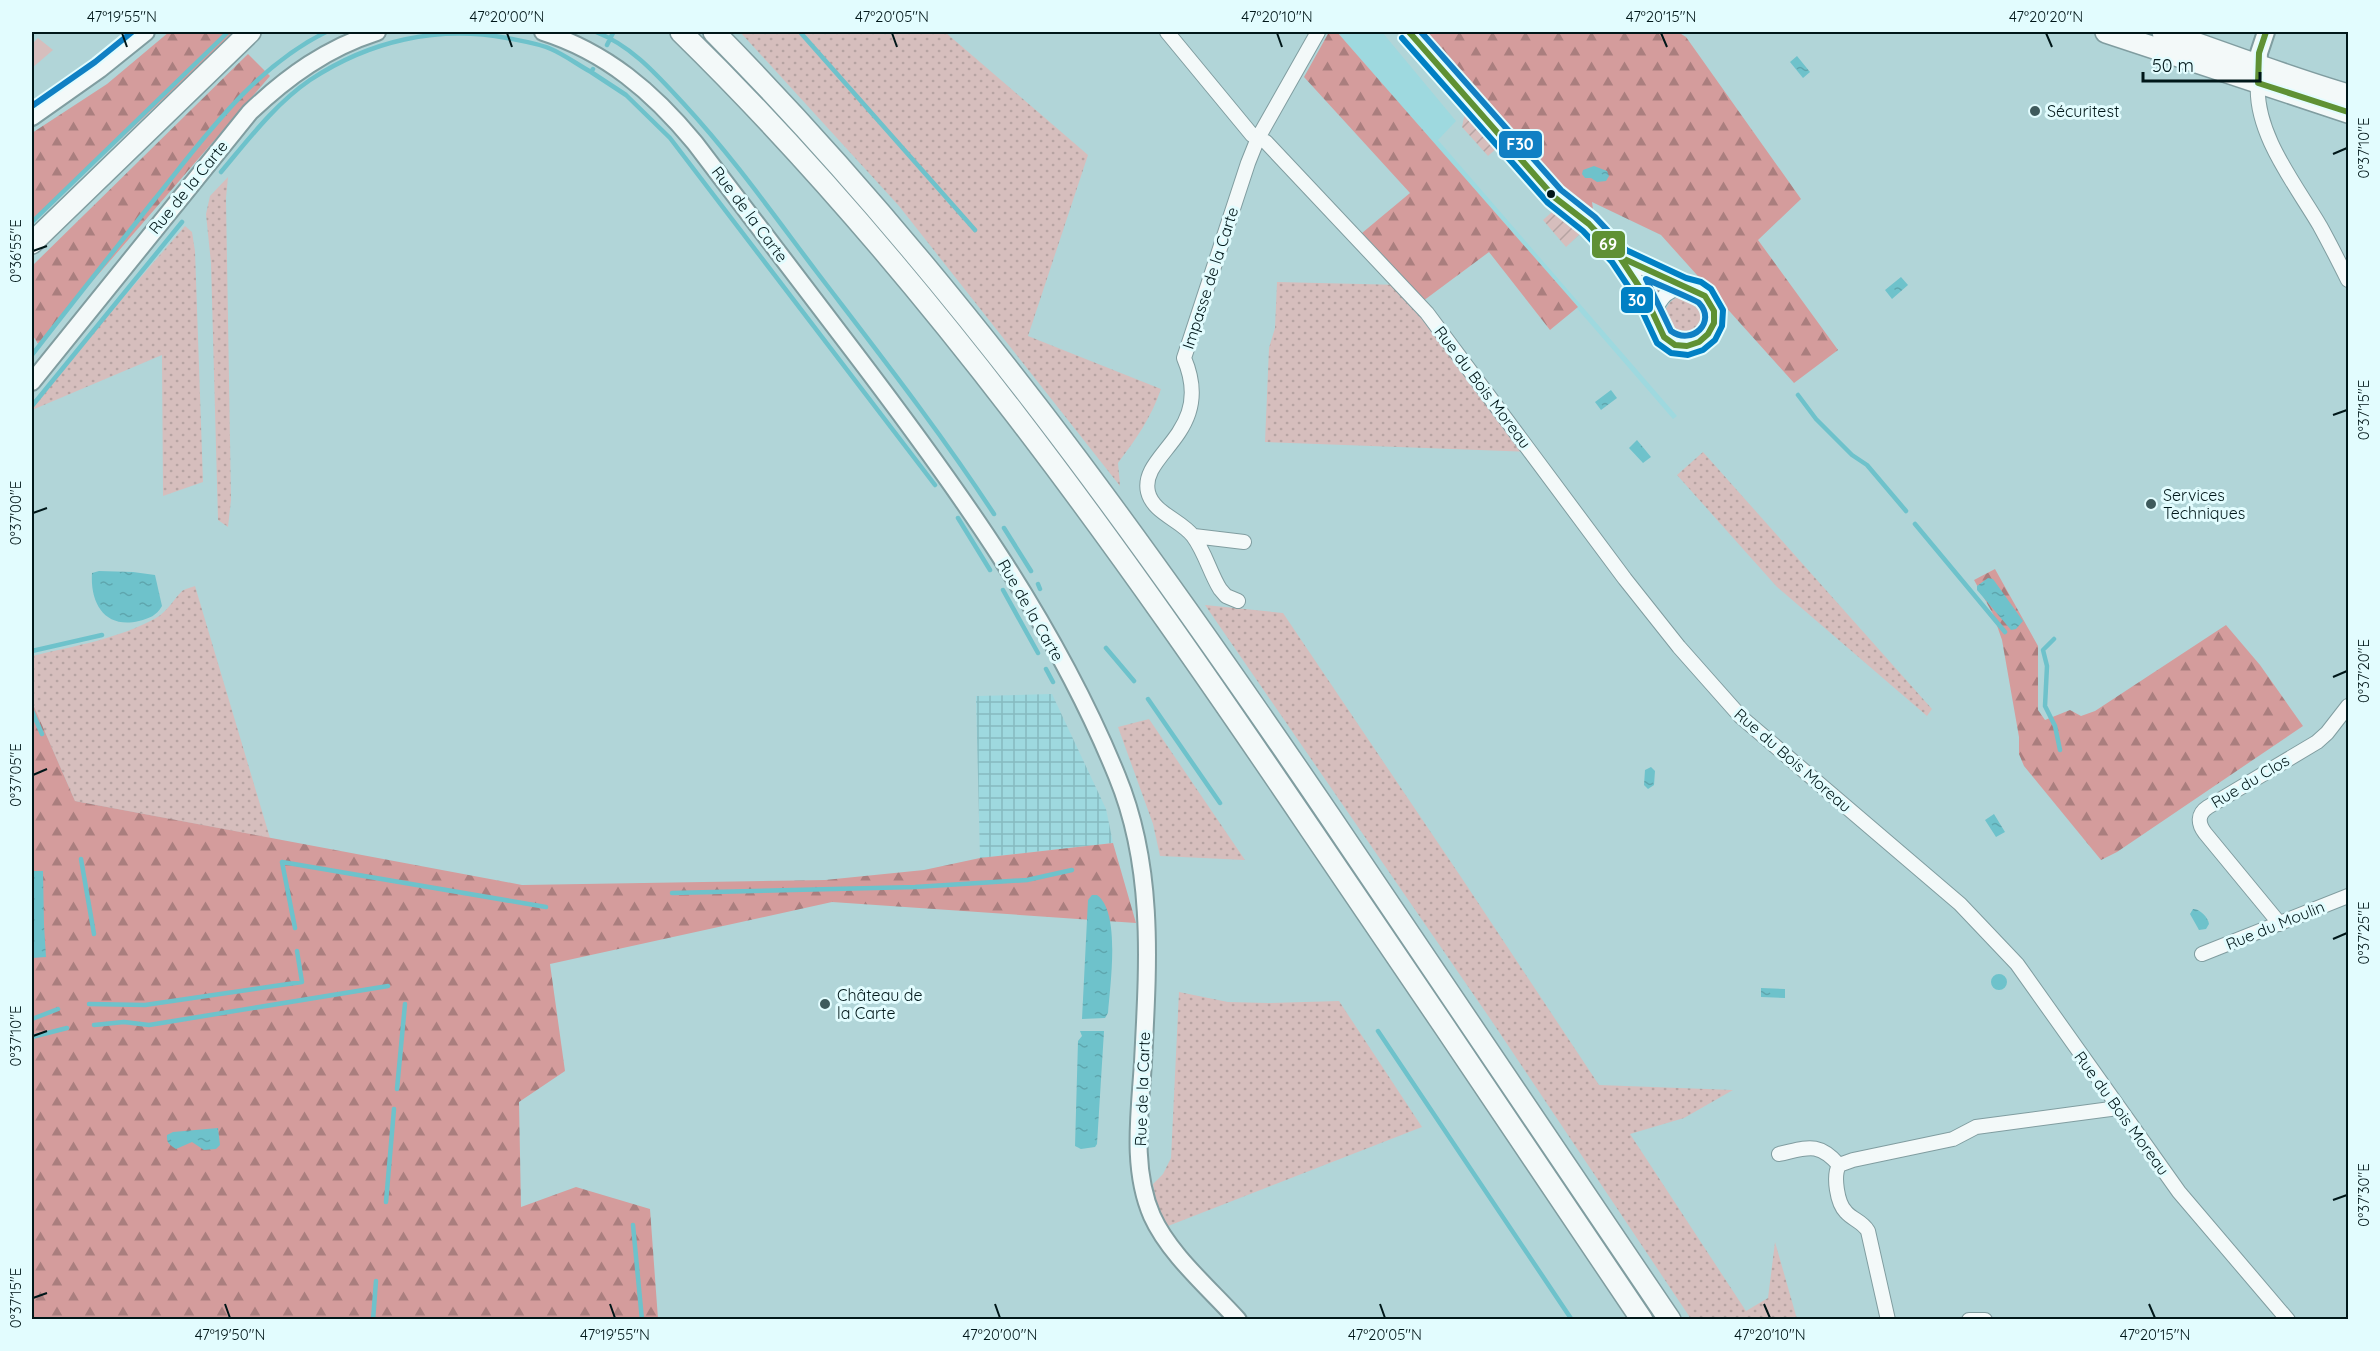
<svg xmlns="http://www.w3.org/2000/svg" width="2380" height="1351" font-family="Quicksand,sans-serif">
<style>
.built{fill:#9ed9df}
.industrial{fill:url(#industrial-grid)}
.grass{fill:url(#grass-dots)}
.forest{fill:url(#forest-firs)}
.garden{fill:url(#garden-furrows)}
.pitch{fill:#d6bebd}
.water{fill:url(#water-ripples)}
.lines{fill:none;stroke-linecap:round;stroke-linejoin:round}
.stream{stroke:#6ec2cb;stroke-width:4.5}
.minor-casing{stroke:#809da0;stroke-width:16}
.tertiary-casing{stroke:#809da0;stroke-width:20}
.primary-casing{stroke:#809da0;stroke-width:24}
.trunk-casing{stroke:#809da0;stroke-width:24}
.minor{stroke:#f3f9f9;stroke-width:14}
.tertiary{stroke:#f3f9f9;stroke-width:16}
.primary{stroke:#f3f9f9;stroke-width:21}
.trunk{stroke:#f3f9f9;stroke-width:21}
.bus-1-casing{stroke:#e2fcfe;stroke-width:10}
.bus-2-casing{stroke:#e2fcfe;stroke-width:10}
.bus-3-casing{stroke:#e2fcfe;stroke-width:10}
.bus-1{stroke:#5f9134;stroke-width:6}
.bus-2{stroke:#0080c4;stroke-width:6}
.bus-3{stroke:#1080c4;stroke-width:6}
.ticks{fill:none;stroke:#001719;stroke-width:2}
.poi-dot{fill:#3e5a5c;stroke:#e2fcfe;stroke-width:2}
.bus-dot{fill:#001719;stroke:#e2fcfe;stroke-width:2}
.labels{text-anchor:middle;stroke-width:6;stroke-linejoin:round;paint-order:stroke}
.poi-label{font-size:16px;fill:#001719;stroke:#e2fcfe;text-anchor:start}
.street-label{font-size:16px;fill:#001719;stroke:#e2fcfe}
.line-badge{stroke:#e2fcfe;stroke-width:2}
.badge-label{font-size:16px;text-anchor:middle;font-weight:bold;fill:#fff}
.neatline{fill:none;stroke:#001719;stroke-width:2}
.ticks-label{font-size:15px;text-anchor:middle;fill:#001719}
</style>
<defs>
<pattern id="industrial-grid" width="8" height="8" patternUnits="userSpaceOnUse" patternTransform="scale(1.5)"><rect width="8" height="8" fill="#9ed9df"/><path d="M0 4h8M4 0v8" fill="none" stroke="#86babf"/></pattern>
<pattern id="grass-dots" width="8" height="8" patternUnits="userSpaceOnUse" patternTransform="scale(1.5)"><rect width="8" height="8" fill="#d6bebd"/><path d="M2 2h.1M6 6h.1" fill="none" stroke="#b6a3a2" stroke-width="1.8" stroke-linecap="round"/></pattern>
<pattern id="forest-firs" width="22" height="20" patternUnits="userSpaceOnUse" patternTransform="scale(1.5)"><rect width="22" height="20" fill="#d49c9c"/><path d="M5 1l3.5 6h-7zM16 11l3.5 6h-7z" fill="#aa7e7e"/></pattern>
<pattern id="garden-furrows" width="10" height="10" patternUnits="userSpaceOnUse" patternTransform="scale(1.5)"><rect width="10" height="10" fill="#d6bebd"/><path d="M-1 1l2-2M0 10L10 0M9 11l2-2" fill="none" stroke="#b6a3a2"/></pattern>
<pattern id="water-ripples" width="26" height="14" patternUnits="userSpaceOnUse" patternTransform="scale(1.5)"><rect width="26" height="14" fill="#6ec2cb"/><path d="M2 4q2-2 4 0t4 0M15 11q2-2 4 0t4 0" fill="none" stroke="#5ea6ae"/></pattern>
</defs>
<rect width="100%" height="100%" fill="#b1d5d8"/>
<path class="built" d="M1337,32H1382L1456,121L1438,140L1677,416L1673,419Z"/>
<path class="industrial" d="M1052,694L1106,809L1113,843L980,858L976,696Z"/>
<path class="grass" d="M740,32H945L1088,155L1028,336L1161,389C1151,418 1136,439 1118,463L1120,486L899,206Z
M228,177L226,198L231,500L228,527L218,520L211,263L206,214L210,196Z
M185,226L192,232L195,251L203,482L163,496L162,355L32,410V403Z
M1634,268L1667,285L1654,299Z
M1277,282L1403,285L1532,452L1265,442L1269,348L1275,328Z
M1664 317a21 21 0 1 1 42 0a21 21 0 1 1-42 0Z
M1703,452L1932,709L1927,716L1777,587L1677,475Z
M195,586L270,838L75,801L32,702V656C74,646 118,639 156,618C168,611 173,600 182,591C185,589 192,587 195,586Z
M1205,605L1283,613L1461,877L1599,1085L1733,1090L1684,1118L1630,1134L1746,1311L1768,1298L1775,1242L1797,1319H1691L1489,1017Z
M1149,719L1245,860L1160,856L1153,824L1118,727Z
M1179,992L1228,1002L1268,1003L1339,1001L1422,1127L1168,1226L1157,1207L1153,1184L1163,1174L1171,1158Z"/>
<path class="forest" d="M169,32H235L32,222V133L107,84Z
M1329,32H1337L1578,307L1550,330L1489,252L1419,304L1356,238L1410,193L1304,77Z
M1423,32H1678L1686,37L1801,199L1758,240L1838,350L1794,383L1661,235L1592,202L1593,209L1560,190Z
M248,54L270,76L38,344L32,334V266Z
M1995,569L2038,646V710L2045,720L2070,710L2081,716L2095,711L2226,625L2260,665L2303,726L2117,852L2101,860L2024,766L2019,754V737L2002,640L1993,614L1974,580Z
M32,702L75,801L522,885L825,880L924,870L980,858L1113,843L1136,923L832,902L550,964L565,1071L519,1102L521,1207L576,1187L650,1209L658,1319H32Z"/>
<path class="garden" d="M1465,112L1497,148L1488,156L1462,127Z
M1552,212L1563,218L1580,234L1566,247L1543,220Z"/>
<path class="pitch" d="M38,38L53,50L32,68V44Z"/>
<path class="water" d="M1797,56L1810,72L1803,78L1790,62Z
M1594,166L1607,171L1609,176L1606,181L1597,182L1591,178H1585L1582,174L1583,170Z
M1901,277L1908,285L1892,299L1885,290Z
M1611,390L1617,398L1601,410L1595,402Z
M1637,440L1651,457L1643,463L1629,448Z
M99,571L133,572L155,575L162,606C156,616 150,618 139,621C106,629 90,605 92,573Z
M1988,578L1993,579L2023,621L2016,629L2011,630L1977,590V586Z
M1651,767L1655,771L1654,785L1648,789L1644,785L1645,770Z
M1994,814L2005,832L1996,837L1985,820Z
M32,871H43L44,925L46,957L32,958Z
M1092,895H1097C1121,912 1110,985 1108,1013L1105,1018L1082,1019L1088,900Z
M2193,909C2200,909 2208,917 2209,924L2206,929L2199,930L2190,914Z
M1991 982a8 8 0 1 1 16 0a8 8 0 1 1-16 0Z
M1761,988L1785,989V998L1761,997Z
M1080,1031H1104L1097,1144L1095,1147L1081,1149L1075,1146L1078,1041L1082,1036Z
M218,1128L220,1145L216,1149L204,1150L192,1142L176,1149C170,1145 166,1143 167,1135L173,1132Z"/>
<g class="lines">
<path class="stream" d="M596,32C632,46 657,75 683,103C732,156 773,214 816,271C877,351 939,430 994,514
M800,32L975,230
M607,45L613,33
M593,69L591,72L626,95L670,138L935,485
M221,172C248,140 275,104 310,80C369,41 437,25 507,38C521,41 538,43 551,49C565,55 578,65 591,72
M32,222L228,32
M32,355C72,303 113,252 154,200C204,138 253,68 326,32
M1798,395L1816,419L1852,455L1867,465L1906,511
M32,406L182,222
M958,518L990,570
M1915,524L2005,632
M1004,528L1031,571
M1038,584L1040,589
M1003,590L1038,653
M2054,639L2043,650L2047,666L2045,706L2055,726L2060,750
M1106,648L1134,681
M32,651L102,635
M1046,669L1053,682
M1148,699L1220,803
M32,711L42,734
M81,859L94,934
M672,893L915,887L1027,880L1072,870
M295,928L282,862L546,907
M89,1004L145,1005L302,982L297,951
M32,1019L58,1009
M94,1025L124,1022L149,1025L388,986
M1378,1031L1572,1320
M32,1037L67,1028
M397,1089L405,1004
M386,1202L394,1109
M633,1225L642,1320
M373,1320L376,1281"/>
<defs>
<path id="minor" d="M1167,32L1252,135L1266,142L1427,313L1625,579L1679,647L1741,717L1960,904L2017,964L2179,1192L2288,1320
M1409,32C1456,85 1502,140 1550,192C1561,205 1576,214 1589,224C1617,249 1644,285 1655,321C1673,375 1736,331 1707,298C1701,291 1693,288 1683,287L1622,258
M2258,83C2254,133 2296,185 2320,226C2330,244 2339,262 2348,280
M1655,319C1656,301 1665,291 1683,287
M1194,536L1244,542
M1238,601L1226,596L1220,589C1210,573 1205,552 1193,536C1181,520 1153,513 1148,492C1139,453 1216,433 1184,358L1248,163L1258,138L1318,32
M2280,924L2205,833C2198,824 2197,814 2208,807L2317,742L2327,733L2348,706
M2202,954L2348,896
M1779,1154C1807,1148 1818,1141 1839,1165
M1888,1320L1868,1231C1862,1221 1853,1220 1846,1212C1837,1203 1833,1176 1839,1165L1853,1160L1953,1139L1976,1127L2118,1108
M1969,1320H1985"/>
<path id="tertiary" d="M543,32C606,52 653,92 695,143C748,213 801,283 854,352C955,485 1054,621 1117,776C1155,868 1148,965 1143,1062C1140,1112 1131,1168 1152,1216C1169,1254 1209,1288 1238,1320
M2258,77L2259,53L2266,32
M32,117L100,69L146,32
M32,382L250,112C288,76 327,48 377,32"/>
<path id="primary" d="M2106,32L2348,112
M2163,32C2225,53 2286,77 2348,95"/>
<path id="trunk" d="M681,32C924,270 1121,549 1311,830C1422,993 1532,1156 1642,1320
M714,32C949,270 1143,541 1331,818C1444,985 1557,1152 1670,1320
M32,243L250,32"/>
</defs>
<use href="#minor" class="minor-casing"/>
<use href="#tertiary" class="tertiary-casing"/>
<use href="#primary" class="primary-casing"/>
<use href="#trunk" class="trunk-casing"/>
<use href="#minor" class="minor"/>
<use href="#tertiary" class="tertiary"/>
<use href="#primary" class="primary"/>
<use href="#trunk" class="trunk"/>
<defs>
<path id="bus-1" d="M1409,32L1554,197L1589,224L1619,256L1644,294L1664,337L1675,345L1687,346L1699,342L1708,334L1714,323V311L1705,296L1622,258
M2266,32L2259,53L2258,83L2348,112"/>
<path id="bus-2" d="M1402,38L1548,203L1583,231L1612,262L1636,298L1657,343L1671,353L1688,355L1703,350L1715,340L1722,326L1723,310L1711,289L1701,282L1686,278L1626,250"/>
<path id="bus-3" d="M1421,32L1561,190L1595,217L1626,250
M32,106L95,62L132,32
M1646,279C1654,283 1696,300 1699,303C1717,322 1692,346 1671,331Z"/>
</defs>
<use href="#bus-1" class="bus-1-casing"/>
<use href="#bus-2" class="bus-2-casing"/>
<use href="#bus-3" class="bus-3-casing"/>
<use href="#bus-1" class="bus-1"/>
<use href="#bus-2" class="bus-2"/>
<use href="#bus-3" class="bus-3"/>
</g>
<path class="ticks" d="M122,33L127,47M507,33L512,47M892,33L897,47M1277,33L1282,47M1661,33L1667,47M2046,33L2052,47M2333,154L2347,148M33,251L47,246M2333,415L2347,410M33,513L47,508M2333,677L2347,671M33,775L47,769M2333,939L2347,933M33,1036L47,1031M2333,1200L2347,1195M33,1298L47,1293M225,1304L230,1318M610,1304L615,1318M995,1304L1000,1318M1380,1304L1385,1318M1764,1304L1770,1318M2149,1304L2155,1318"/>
<g class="poi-dot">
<circle cx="2035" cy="111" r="6"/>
<circle cx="2151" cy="504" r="6"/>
<circle cx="825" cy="1004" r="6"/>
</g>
<circle class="bus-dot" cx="1551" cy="194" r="5"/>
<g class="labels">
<g class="poi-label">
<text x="2047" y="117">Sécuritest</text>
<text x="2163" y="501">Services<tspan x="2163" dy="18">Techniques</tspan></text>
<text x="837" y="1001">Château de<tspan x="837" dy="18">la Carte</tspan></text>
</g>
<g class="street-label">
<text transform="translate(188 187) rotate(-51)" y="6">Rue de la Carte</text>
<text transform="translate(750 214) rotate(53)" y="6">Rue de la Carte</text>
<text transform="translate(1210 278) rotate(-72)" y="6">Impasse de la Carte</text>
<text transform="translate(1483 387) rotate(53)" y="6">Rue du Bois Moreau</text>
<text transform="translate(1031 610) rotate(60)" y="6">Rue de la Carte</text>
<text transform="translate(1793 760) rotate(41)" y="6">Rue du Bois Moreau</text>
<text transform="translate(2250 781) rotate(-31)" y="6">Rue du Clos</text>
<text transform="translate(2275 925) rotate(-22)" y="6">Rue du Moulin</text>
<text transform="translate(1142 1089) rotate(-88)" y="6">Rue de la Carte</text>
<text transform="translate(2122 1113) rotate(54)" y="6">Rue du Bois Moreau</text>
</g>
</g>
<g class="line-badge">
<rect x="1498" y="130" width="45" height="29" rx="6" fill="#1080c4"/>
<rect x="1591" y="230" width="35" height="29" rx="6" fill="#5f9134"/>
<rect x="1620" y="286" width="34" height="28" rx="6" fill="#0080c4"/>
</g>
<g class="badge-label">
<text x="1520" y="150">F30</text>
<text x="1608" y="250">69</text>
<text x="1637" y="306">30</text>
</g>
<rect width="2380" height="1351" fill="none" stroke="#e2fcfe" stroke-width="66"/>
<path d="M2143 72v9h117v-9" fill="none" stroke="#001719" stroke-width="3"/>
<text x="2152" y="72" font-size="18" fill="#001719" stroke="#e2fcfe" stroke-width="4.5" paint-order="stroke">50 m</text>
<rect x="33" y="33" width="2314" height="1285" class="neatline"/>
<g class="ticks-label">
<text x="122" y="22">47°19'55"N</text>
<text x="507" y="22">47°20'00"N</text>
<text x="892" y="22">47°20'05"N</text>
<text x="1277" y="22">47°20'10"N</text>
<text x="1661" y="22">47°20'15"N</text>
<text x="2046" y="22">47°20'20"N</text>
<text transform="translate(2364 148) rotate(-90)" y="5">0°37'10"E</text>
<text transform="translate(16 251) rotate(-90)" y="5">0°36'55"E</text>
<text transform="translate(2364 410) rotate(-90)" y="5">0°37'15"E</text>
<text transform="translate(16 513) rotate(-90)" y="5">0°37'00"E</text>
<text transform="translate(2364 671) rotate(-90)" y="5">0°37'20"E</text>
<text transform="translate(16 775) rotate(-90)" y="5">0°37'05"E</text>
<text transform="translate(2364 933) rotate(-90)" y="5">0°37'25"E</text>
<text transform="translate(16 1036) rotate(-90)" y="5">0°37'10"E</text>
<text transform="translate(2364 1195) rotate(-90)" y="5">0°37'30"E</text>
<text transform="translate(16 1298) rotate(-90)" y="5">0°37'15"E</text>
<text x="230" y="1340">47°19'50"N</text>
<text x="615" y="1340">47°19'55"N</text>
<text x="1000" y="1340">47°20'00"N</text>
<text x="1385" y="1340">47°20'05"N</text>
<text x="1770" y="1340">47°20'10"N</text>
<text x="2155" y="1340">47°20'15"N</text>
</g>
</svg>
